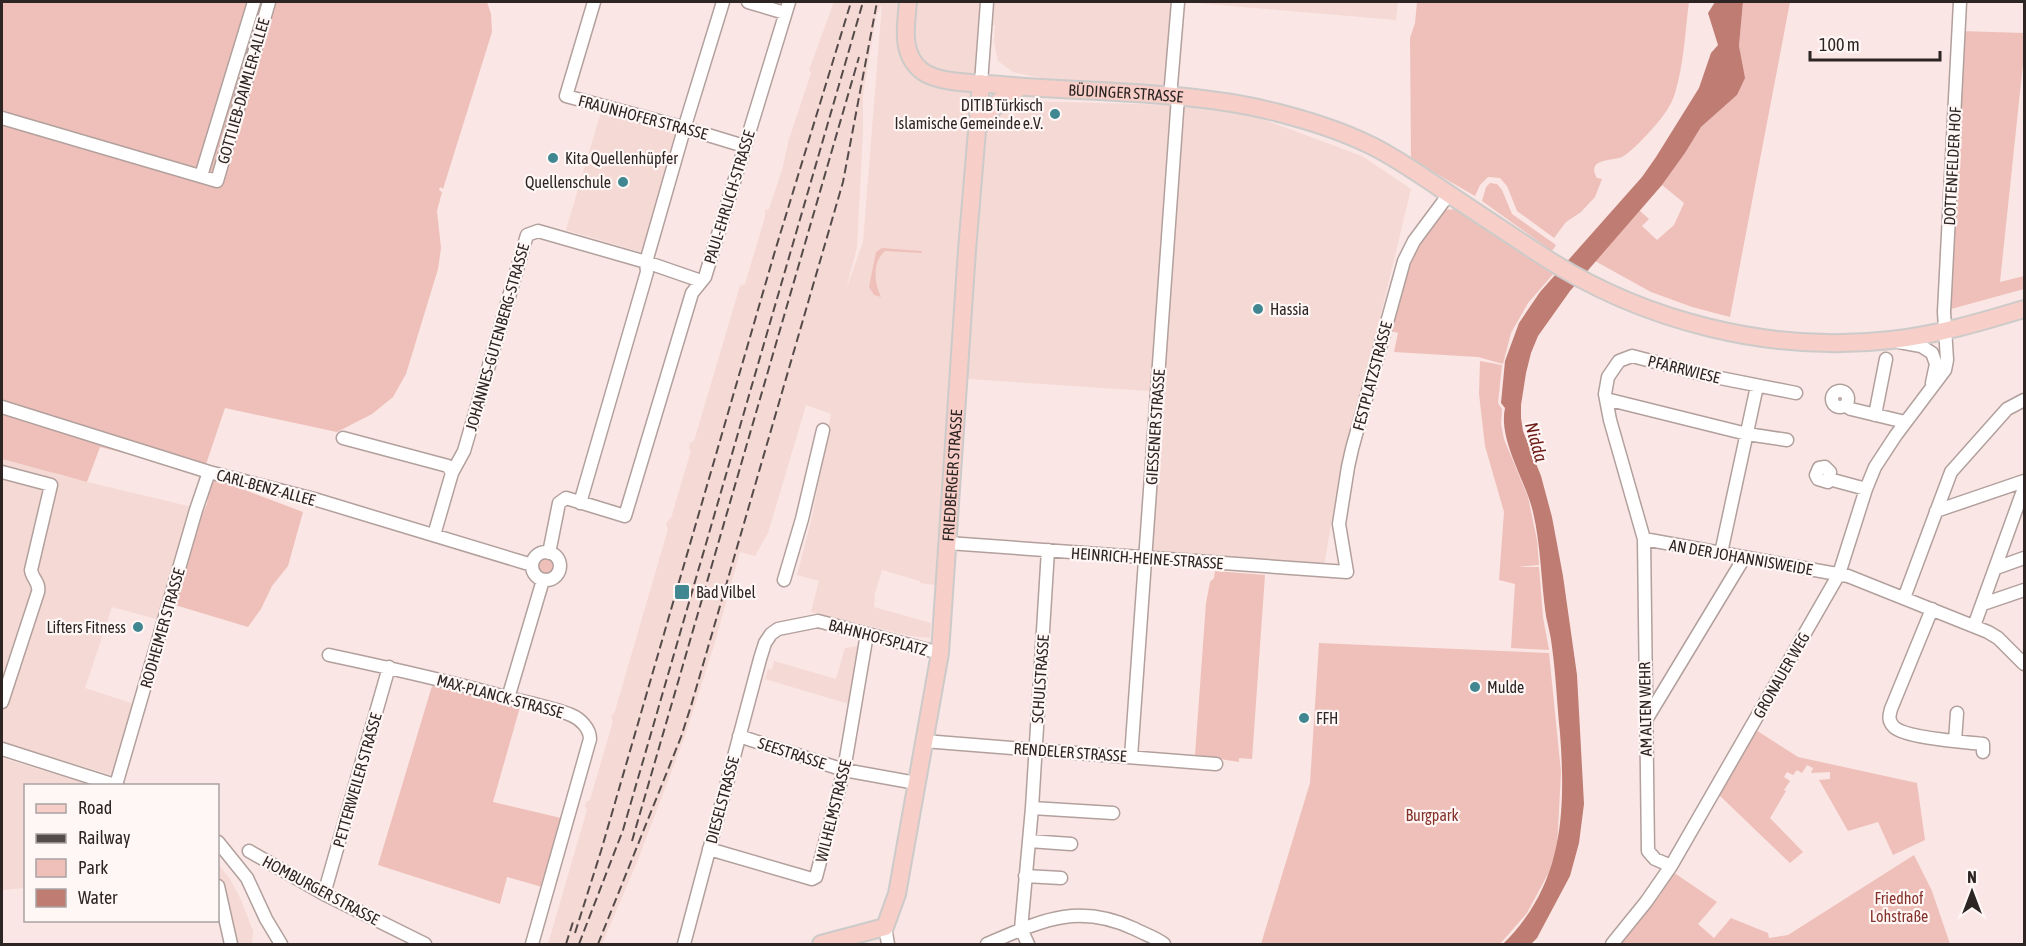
<svg xmlns="http://www.w3.org/2000/svg" width="2026" height="946" font-family="'Asap Condensed',sans-serif">
<style>
.built{fill:#f5d9d4;fill-rule:evenodd}
.green{fill:#eec0b9}
.water{fill:#bf7c73}
.lines{fill:none;stroke-linecap:round;stroke-linejoin:round}
.minor-casing{stroke:#b2a09d;stroke-width:15}
.major-casing{stroke:#cccbca;stroke-width:20}
.minor{stroke:#fff;stroke-width:12}
.major{stroke:#f7cec8;stroke-width:16}
.rail{stroke:#554b4a;stroke-width:2;stroke-dasharray:9 4.5;stroke-linecap:butt}
.poi-dot{fill:#418792;stroke:#fff7f6;stroke-width:2}
.labels{text-anchor:middle;stroke-width:4.5;stroke-linejoin:round;paint-order:stroke}
.street-label{font-size:16px;fill:#2c2524;stroke:#fff7f6}
.poi-label{font-size:16px;fill:#2c2524;stroke:#fff7f6;text-anchor:start}
.park-label{font-size:16px;fill:#85322b;stroke:#fff7f6}
.water-label{font-size:18px;font-style:italic;fill:#6d1b16;stroke:#fff7f6}
</style>
<rect width="100%" height="100%" fill="#fae6e4"/>
<path class="built" d="M834,2H1398L1396,20L1183,2L1177,87L1056,81L1013,72L998,61L994,42L995,25L978,24L973,100L1176,105L1248,114L1362,156L1411,189L1333,513L1324,566L1152,554L1163,392L954,378L947,411L935,585L920,583V581L882,570L874,596L875,597L874,607L931,623L930,638L911,636L811,612L819,581L797,575L812,517L831,414L806,405L768,533L755,556L740,552L715,642L685,736L637,862L602,944H548L587,810L585,806L586,802L590,800L613,721L611,717L615,711L668,529L666,525L668,520L671,518L691,451L689,448L690,443L694,441L740,286L745,284L765,217V210L769,209L782,170L789,139L811,73L809,70ZM882,4L863,242L846,290L857,247L863,131V94L876,17Z
M601,112L679,135L644,253L566,230Z
M2,459L51,472L58,475L192,507L160,620L112,607L85,688L134,704L112,775L2,742Z
M858,646L849,704L765,679L768,669L772,670L774,661L836,679L845,648Z
M2,758L90,785L26,786L25,888L2,890Z
M218,864L230,879L241,900L253,931L252,944H233L218,881Z"/>
<path class="green" d="M2,2H247L245,10L256,2H487L491,14L492,32L443,189L440,187L439,190L442,192L437,211L441,248L438,269L406,374L393,397L372,414L337,432L225,408L203,473L100,447L87,482L2,459Z
M1417,2H1689C1685,32 1684,64 1675,93C1672,105 1661,119 1653,128C1646,136 1631,152 1622,157C1614,161 1585,158 1597,178L1602,179L1595,197L1581,212L1566,222L1554,238L1517,211L1507,186L1500,178L1488,177L1480,185L1475,196L1411,159L1410,38L1415,23Z
M1743,2H1790L1730,317L1692,307L1651,292L1595,261L1639,210L1649,219L1642,226L1657,240L1674,225L1684,203L1662,185L1685,153L1701,127L1737,95L1741,61L1739,46Z
M1961,31L2024,33V54L2000,282L2024,276V289L1951,309L1962,92Z
M1490,183L1497,184L1502,190L1512,214L1556,245L1552,251L1482,201L1486,187Z
M1456,209L1555,272L1528,303L1511,333L1503,364L1478,357L1394,352L1398,333L1388,330L1407,261L1444,210Z
M882,248L922,251V253L885,251C872,263 874,283 881,297L874,295L869,287L876,252Z
M1480,361L1502,365L1498,403L1502,409L1501,424L1504,439L1528,497L1537,540L1539,565L1517,567H1539L1543,617L1549,650L1511,648L1515,584L1499,580L1504,512L1485,446L1479,394Z
M213,478L303,512L288,566L272,586L261,609L248,627L175,605L197,525L207,504L210,481Z
M536 566a10 10 0 1 1 20 0a10 10 0 1 1-20 0Z
M1215,571L1265,575L1252,759L1239,758V762L1195,755L1206,603L1210,582L1214,578Z
M1319,643L1549,653L1561,772L1557,848L1549,872L1527,913L1500,944H1261L1310,783Z
M432,686L520,707L493,802L561,818L542,887L507,877L500,904L378,865Z
M1756,730L1798,757L1917,783L1925,840L1893,855L1878,822L1848,831L1819,780L1830,779V772L1811,773L1813,768L1807,765L1802,773L1797,770L1793,775L1787,772L1784,777L1790,781L1784,790L1786,791L1770,818L1803,852L1790,863L1718,794Z
M1914,855L1932,891L1950,944H1618L1661,894V889L1673,872L1717,902L1698,924L1714,938L1731,918L1768,933L1769,938L1788,935Z"/>
<path class="water" d="M1715,2H1743L1739,46L1745,78L1737,95L1701,127L1685,153L1662,185L1570,291L1538,336L1531,353L1526,373L1521,405V418L1523,431L1541,476L1552,517L1563,576L1577,675L1584,804L1579,843L1570,876L1537,938L1531,944H1503C1563,885 1566,813 1560,733C1557,704 1556,676 1552,647C1551,636 1548,626 1546,616C1541,581 1541,546 1533,512C1526,481 1498,440 1505,408L1501,403L1505,361L1519,323L1540,292L1642,177L1656,157L1699,88L1711,53L1718,45L1708,13Z"/>
<g class="lines">
<defs>
<path id="minor" d="M594,2L566,96L685,128L744,146
M748,2L785,13
M981,83L987,2
M1170,97L1178,2
M2,118L217,181L269,2
M201,176L254,2
M1899,342L1921,346L1932,353L1936,364L1932,383
M1832 399a8 8 0 1 1 16 0a8 8 0 1 1-16 0Z
M1606,399L1747,434L1787,440
M1846,406L1851,409L1905,422
M2,407L209,472L314,499L532,565
M1875,415L1886,359
M343,438L448,466L452,473L434,535
M1825,467L1830,472L1828,482L1818,479L1816,475L1819,468Z
M2,472L51,485L31,570C32,579 40,582 38,592L2,702
M452,473L464,451L527,235L538,231L646,262L701,281
M1829,479L1866,489
M580,503L647,272L646,262L687,119L723,2
M1936,511L2024,481
M1644,539L1848,576L1988,632L1998,638L2024,664
M948,543L1347,572L1339,524L1348,467L1352,449L1404,261L1414,241L1449,194
M532 566a14 14 0 1 1 28 0a14 14 0 1 1-28 0Z
M549,553L559,503L566,498L625,516L692,293L705,277L789,2
M1721,553L1757,386
M1996,568L2024,558
M784,580L802,519L823,430
M1904,598L1951,472L2007,409L2024,400
M1983,604L2024,590
M1932,609L1891,709C1889,716 1888,721 1894,727C1905,738 1965,742 1983,744V752
M1974,626L2024,488
M329,655C390,668 450,681 509,698C529,703 552,707 571,715C581,719 590,729 590,739L532,944
M508,698L543,580
M1646,720L1744,558
M739,736L844,770L916,783
M924,741L1216,764
M1955,741L1957,713
M2,749L118,786
M1131,757L1178,97
M116,785L196,510L209,472
M1032,808L1113,813
M1029,841L1071,844
M218,842L247,878L266,919L281,944
M709,849L812,879L816,877L844,770L867,634
M249,851L324,894L425,944
M1671,866L1655,859L1648,851L1644,539L1610,420L1605,394L1608,377L1619,361L1632,356L1705,375L1796,393
M1025,876L1061,878
M218,886L231,944
M324,894L389,667
M885,927L888,944
M684,944L760,659L765,643L771,634L778,629L818,621L940,653
M987,944C1041,921 1077,902 1135,929C1144,934 1155,937 1164,944
M1028,944L1021,929L1032,808L1048,550
M1612,944L1646,902L1671,866L1839,574L1866,489L1875,467L1896,435L1945,370L1947,360L1944,312L1960,2"/>
<g id="major">
<path id="s1" d="M908,2C906,26 900,54 922,71C939,84 979,83 1001,85C1092,93 1191,90 1279,113C1310,121 1339,130 1368,144C1392,155 1414,171 1437,186C1471,209 1506,232 1541,255C1641,321 1771,354 1891,340C1937,335 1981,322 2024,309"/>
<path d="M979,126L999,101L1021,87"/>
<path id="s2" d="M821,944L885,927L897,894L940,653L967,250L981,83"/>
</g>
</defs>
<use href="#minor" class="minor-casing"/>
<use href="#major" class="major-casing"/>
<use href="#minor" class="minor"/>
<use href="#major" class="major"/>
<path class="rail" d="M632,841L859,57
M575,933L601,851L775,251L851,2
M566,944L573,922
M579,944L623,830L863,2
M598,944L681,737L691,706L843,182L877,2"/>
</g>
<g class="poi-dot">
<circle cx="1055" cy="114" r="6"/>
<circle cx="553" cy="158" r="6"/>
<circle cx="623" cy="182" r="6"/>
<circle cx="1258" cy="309" r="6"/>
<rect x="674" y="584" width="16" height="16" rx="3"/>
<circle cx="138" cy="627" r="6"/>
<circle cx="1475" cy="687" r="6"/>
<circle cx="1304" cy="718" r="6"/>
</g>
<g class="labels">
<g class="street-label">
<text transform="translate(243 91) rotate(-74)" y="6">GOTTLIEB-DAIMLER-ALLEE</text>
<text dy="6" stroke="none"><textPath href="#s1" startOffset="280">BÜDINGER STRASSE</textPath></text>
<text transform="translate(643 117) rotate(15)" y="6">FRAUNHOFER STRASSE</text>
<text transform="translate(1952 166) rotate(-87)" y="6">DOTTENFELDER HOF</text>
<text transform="translate(729 197) rotate(-73)" y="6">PAUL-EHRLICH-STRASSE</text>
<text transform="translate(497 337) rotate(-74)" y="6">JOHANNES-GUTENBERG-STRASSE</text>
<text transform="translate(1684 369) rotate(14)" y="6">PFARRWIESE</text>
<text transform="translate(1372 376) rotate(-75)" y="6">FESTPLATZSTRASSE</text>
<text transform="translate(1155 427) rotate(-86)" y="6">GIESSENER STRASSE</text>
<text dy="6" stroke="none"><textPath href="#s2" startOffset="524">FRIEDBERGER STRASSE</textPath></text>
<text transform="translate(266 487) rotate(15)" y="6">CARL-BENZ-ALLEE</text>
<text transform="translate(1741 557) rotate(10)" y="6">AN DER JOHANNISWEIDE</text>
<text transform="translate(1147 558) rotate(4)" y="6">HEINRICH-HEINE-STRASSE</text>
<text transform="translate(162 628) rotate(-74)" y="6">RODHEIMER STRASSE</text>
<text transform="translate(878 637) rotate(15)" y="6">BAHNHOFSPLATZ</text>
<text transform="translate(1781 675) rotate(-60)" y="6">GRONAUER WEG</text>
<text transform="translate(1040 679) rotate(-86)" y="6">SCHULSTRASSE</text>
<text transform="translate(500 696) rotate(15)" y="6">MAX-PLANCK-STRASSE</text>
<text transform="translate(1645 709) rotate(-91)" y="6">AM ALTEN WEHR</text>
<text transform="translate(1070 752) rotate(4)" y="6">RENDELER STRASSE</text>
<text transform="translate(792 753) rotate(18)" y="6">SEESTRASSE</text>
<text transform="translate(357 780) rotate(-74)" y="6">PETTERWEILER STRASSE</text>
<text transform="translate(722 800) rotate(-75)" y="6">DIESELSTRASSE</text>
<text transform="translate(833 811) rotate(-76)" y="6">WILHELMSTRASSE</text>
<text transform="translate(321 890) rotate(28)" y="6">HOMBURGER STRASSE</text>
</g>
<g class="poi-label">
<text x="1043" y="111" text-anchor="end">DITIB Türkisch<tspan x="1043" dy="18">Islamische Gemeinde e.V.</tspan></text>
<text x="565" y="164">Kita Quellenhüpfer</text>
<text x="611" y="188" text-anchor="end">Quellenschule</text>
<text x="1270" y="315">Hassia</text>
<text x="696" y="598">Bad Vilbel</text>
<text x="126" y="633" text-anchor="end">Lifters Fitness</text>
<text x="1487" y="693">Mulde</text>
<text x="1316" y="724">FFH</text>
</g>
<g class="park-label">
<text x="1432" y="821">Burgpark</text>
<text x="1899" y="904">Friedhof<tspan x="1899" dy="18">Lohstraße</tspan></text>
</g>
<g class="water-label">
<text transform="translate(1536 442) rotate(74)" y="6">Nidda</text>
</g>
</g>
<rect width="2026" height="946" fill="none" stroke="#2c2524" stroke-width="6"/>
<rect x="24" y="784" width="195" height="138" fill="#fff7f6" stroke="#aba3a2" stroke-width="1.5"/>
<rect x="36" y="804" width="30" height="9" fill="#f7cec8" stroke="#aba3a2" stroke-width="1.5"/>
<text x="78" y="814" font-size="18" fill="#2c2524">Road</text>
<rect x="36" y="834" width="30" height="9" fill="#554b4a" stroke="#aba3a2" stroke-width="1.5"/>
<text x="78" y="844" font-size="18" fill="#2c2524">Railway</text>
<rect x="36" y="859" width="30" height="18" fill="#eec0b9" stroke="#aba3a2" stroke-width="1.5"/>
<text x="78" y="874" font-size="18" fill="#2c2524">Park</text>
<rect x="36" y="889" width="30" height="18" fill="#bf7c73" stroke="#aba3a2" stroke-width="1.5"/>
<text x="78" y="904" font-size="18" fill="#2c2524">Water</text>
<g transform="translate(1972 892)" stroke="#fff7f6" stroke-width="4.5" paint-order="stroke">
<path d="M0-4.5L10 22L0 15L-10 22Z" fill="#2c2524"/>
<text y="-9" font-size="16" font-weight="bold" text-anchor="middle" fill="#2c2524">N</text>
</g>
<path d="M1810 51v9h130v-9" fill="none" stroke="#2c2524" stroke-width="3"/>
<text x="1819" y="51" font-size="18" fill="#2c2524" stroke="#fff7f6" stroke-width="4.5" paint-order="stroke">100 m</text>
</svg>
